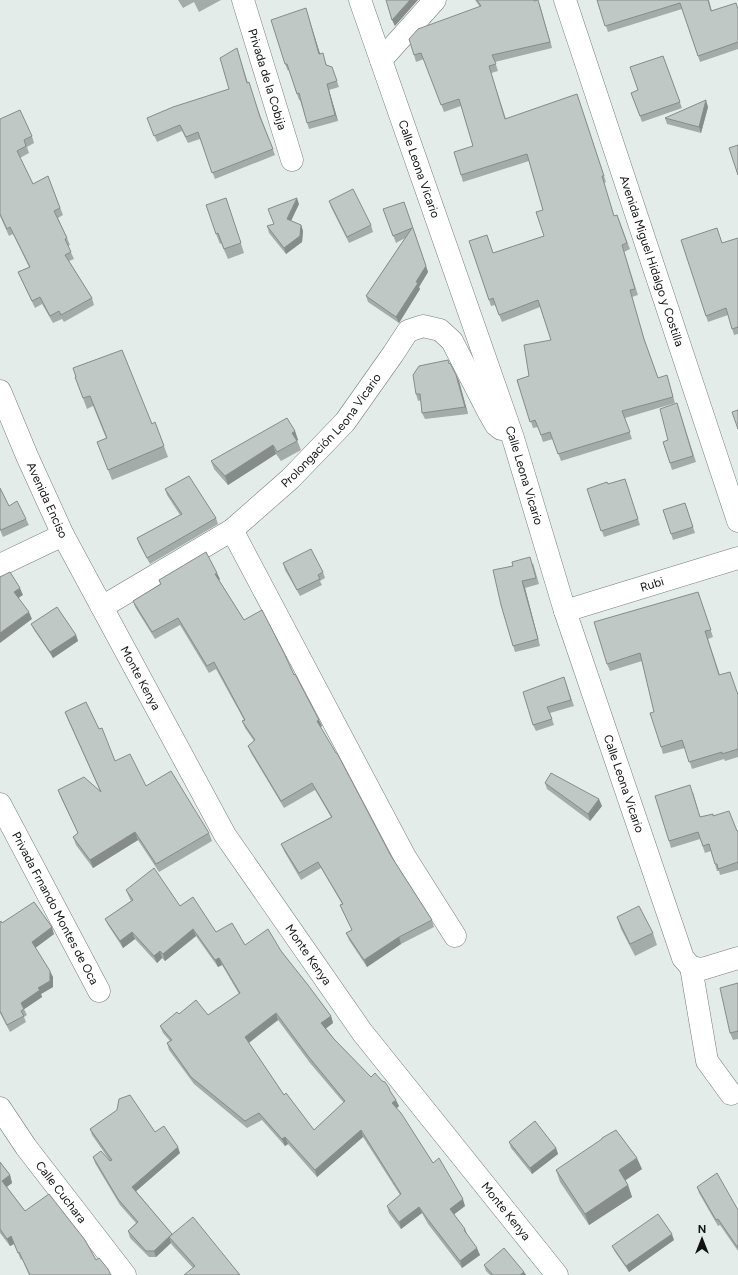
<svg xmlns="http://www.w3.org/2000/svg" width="738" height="1275" font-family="Figtree,sans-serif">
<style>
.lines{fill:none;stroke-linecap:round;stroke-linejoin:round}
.street-casing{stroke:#767e7b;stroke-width:23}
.secondary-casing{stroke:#767e7b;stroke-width:23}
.street{stroke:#fff;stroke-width:22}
.secondary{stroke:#fff;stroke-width:22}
.wall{fill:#a4aca9;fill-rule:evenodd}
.shaded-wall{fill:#868c8a}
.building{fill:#bfc8c5;stroke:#868c8a;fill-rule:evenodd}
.labels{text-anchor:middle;stroke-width:3;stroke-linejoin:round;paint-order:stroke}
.street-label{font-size:12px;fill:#101312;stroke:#e3ece8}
</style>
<rect width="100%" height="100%" fill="#e3ece8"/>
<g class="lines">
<defs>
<g id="street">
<path id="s1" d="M243,0L292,160"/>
<path id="s2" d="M360,0L513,438L565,611L683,958L691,967"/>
<path d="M381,60L435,0"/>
<path d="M232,530L405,857L455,936"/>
<path d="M0,565L63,535"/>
<path id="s3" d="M102,607L232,530L290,479L345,422L393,354L408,331L423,326L440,330L452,341L489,413L496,425L501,429"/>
<path id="s4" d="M565,611L738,558"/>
<path id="s5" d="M0,804L99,991"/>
<path d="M691,967L707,1061L731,1094"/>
<path d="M691,967L702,969L738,958"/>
<path id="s6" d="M0,1108L26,1147L125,1275"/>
</g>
<g id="secondary">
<path id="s7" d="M565,0L738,521"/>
<path id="s8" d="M0,391L27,456L63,535L225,835L362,1032L557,1275"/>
</g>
</defs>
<use href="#street" class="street-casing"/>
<use href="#secondary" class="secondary-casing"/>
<use href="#street" class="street"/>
<use href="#secondary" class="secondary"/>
</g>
<path class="wall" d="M178,0H221L199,12L194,2L183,8Z
M475,0H534L540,6L552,48L495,62L498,71L491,73L506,119L577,94L606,182L604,183L614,216L617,215L630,249L624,252L638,295L632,297L646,345L658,378L669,382L675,403L625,418L632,439L561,461L553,439L543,442L538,427L533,428L517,380L529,376L551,340L540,307L502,322L495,305L491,306L469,241L493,253L544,236L543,210L529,161L463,182L461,175L473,146L461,106L444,112L424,59L416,62L414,55L480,7Z
M597,0H709L712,11L738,8V49L700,62L682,9L608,32Z
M308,15L320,54L327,65L332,67L339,87L329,90L338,121L309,129L300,100H299L289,70L288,71L285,64Z
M237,48L248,83L275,155L215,179L200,139L188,143L182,131L157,142L147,118L229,89Z
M663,56L682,108L642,122L631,93L638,90Z
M708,107L701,133L667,124L665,118Z
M0,119L32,136L34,143L27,147L29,153L20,158L33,184L48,176L63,215L58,218L67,238L70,245L68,246L74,259L69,261L92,298L94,305L64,322L62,319L53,323L42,304L35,308L21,279L18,272L29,267L13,234L9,236L0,216Z
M226,198L244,253L228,259L221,243L220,244L216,234Z
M329,201L371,225L373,232L349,243L331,207Z
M404,202L428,272L419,287L420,289L399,323L368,302L366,296L405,238L396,243L383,209Z
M299,204L291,221L301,225L303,231L302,242L286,254L269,233L267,226L274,224Z
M738,238V334L734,335L728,315L708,322L681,240L722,243Z
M449,364L456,375L459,381L468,414L425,419L422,413L421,400L418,401L416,394Z
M75,377L152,424L155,422L168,457L112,480L97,442L106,438L93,406L87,409Z
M677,403L696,462L672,470L663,442L668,440Z
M295,431L298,440H297L301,450L281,461L276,454L228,485L214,469L211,461Z
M625,479L640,525L604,537L587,489L608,484Z
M0,488L9,506L26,519L29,525L3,537L0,530Z
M165,489L216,518L218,524L150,564L139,544L137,538L180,515L167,495Z
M685,503L695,533L673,540L663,510Z
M283,563L323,572L325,578L320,581L322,585L300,596L285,570Z
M533,563L539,584L525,588L540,646L515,652L501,605Z
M220,579L219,580L244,620L294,675L319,720L322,726L320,727L391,856L432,920L434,927L401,944L367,967L349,940L346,933L352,930L343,912L340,905L342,904L321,868L301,880L284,851L281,844L331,817L315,790L284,808L251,753L248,746L254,741L245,728L242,721L244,720L216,669L209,673L180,625L155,639L135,607L133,601L160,584L159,580Z
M698,592L713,637L708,639L720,675L738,695V757L725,761L724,759L692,769L685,748L663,754L661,747L654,712L642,661L610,671L607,664Z
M31,624L76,635L78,641L53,658L34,630Z
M566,683L574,706L550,713L554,725L536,731L533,725Z
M65,712L99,729L115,761L146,786L209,833L212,841L159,872L138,840L93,868L76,845L73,837L78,833L61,798L58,790L100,791L68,720Z
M545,783L602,806L590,821L547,789Z
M693,792L700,817L713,816L737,831H738V870L720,875L719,871H717L711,851L705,853L700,839L671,848L669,841Z
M126,890L180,906L216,932L245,945L281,951L331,1016L333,1023L326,1028L334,1039L371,1077L391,1093L399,1106L396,1108L433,1163L465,1206L454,1214L480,1255L462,1268L428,1224L422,1213L401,1229L389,1213L387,1206L400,1195L363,1137L317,1177L288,1144L285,1146L262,1120L247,1128L194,1084L169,1050L167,1043L170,1041L163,1033L160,1026L179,1014L208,1015L239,994L222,965L218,967L196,936L165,961L162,958L157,963L135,939L123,948L108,925L105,919L131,901L129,897ZM278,1020L310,1063L344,1103L314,1130L284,1095L249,1043Z
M617,917L653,933L657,945L635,956L621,929Z
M0,922L2,923L54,934L35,948L53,977V987L41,994L42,997L24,1009L27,1015L24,1017L26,1022L10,1032L0,1013Z
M738,983V1039L733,1040L730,1033Z
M90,1129L155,1132L180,1153L136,1191L172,1234L240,1275L193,1268L172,1245L171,1243L156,1257H149L130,1238L128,1231L136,1223L120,1205L95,1163L93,1157L110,1161L92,1135Z
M509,1142L556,1148L558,1154L532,1174L511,1148Z
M0,1162L10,1175L12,1183L7,1187L25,1211L96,1260L111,1275H29L22,1259L21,1260L14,1244L10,1246L0,1233Z
M642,1169L625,1180L628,1185L632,1197L589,1225L560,1182L556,1170Z
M697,1187L738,1210V1251L720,1225L718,1226L699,1193Z
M674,1240L629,1272L615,1252L612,1246Z
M484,1265L524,1272L526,1275H490L486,1271Z"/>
<path class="shaded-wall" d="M410,0H418L395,26L392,20Z
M538,0L540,6L552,48L550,42Z
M306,8L308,15L322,60L319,54Z
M327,84L329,90L338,121L335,115Z
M706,100L708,107L701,133L699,127Z
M297,198L299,204L289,225L287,219Z
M404,202L428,272L419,287L420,289L399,323L396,317L416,282L426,266Z
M301,225L303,231L302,242L286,254L284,248Z
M456,375L459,381L468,414L465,407Z
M295,431L298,440L295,442L292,433Z
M273,445L276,454L228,485L225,476Z
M217,573L220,579L218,581L215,574Z
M522,581L525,588L540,646L538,639Z
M20,588L23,595L17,599L14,592Z
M29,612L32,619L0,643V633Z
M76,635L78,641L53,658L50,652Z
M319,720L322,726L319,728L317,721Z
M599,799L602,806L590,821L588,814Z
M135,832L138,840L93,868L90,860Z
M52,927L54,934L34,949L32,942Z
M193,929L196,936L165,961L163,954Z
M132,932L135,939L123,948L120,941Z
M399,937L401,944L367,967L364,960Z
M160,951L162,958L157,963L154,956Z
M219,958L222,965L218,967L215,960Z
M50,971L53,977V987L41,994L42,997L23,1010L21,1003L38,988Z
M276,1013L278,1020L247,1044L245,1037Z
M331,1016L333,1023L324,1030L321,1023Z
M396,1100L399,1106L395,1110L392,1103Z
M361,1130L363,1137L317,1177L315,1170Z
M285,1137L288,1144L285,1146L282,1139Z
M178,1147L180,1153L134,1193L132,1187Z
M556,1148L558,1154L532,1174L530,1168Z
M637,1158L642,1169L623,1182L619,1170Z
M10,1175L12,1183L5,1188L2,1181Z
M628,1185L632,1197L589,1225L585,1214Z
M463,1199L465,1206L452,1216L450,1209Z
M419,1207L422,1213L401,1229L399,1222Z
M465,1229L468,1236L464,1230Z
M672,1234L674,1240L629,1272L626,1266Z
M11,1236L14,1244L10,1246L7,1239Z
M169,1237L171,1243L156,1257L154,1251Z
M477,1248L480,1255L462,1268L460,1261Z
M524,1272L526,1275H520Z"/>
<path class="building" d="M386,0H410L392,20Z
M477,0H534V1L538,0L550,42L492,55L496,64L489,66L505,119L577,94L604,176H602L614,216L617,215L627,243L622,245L635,289L630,290L644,339L658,378L667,375L673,397L622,411L630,432L558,454L550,432L541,435L535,420L530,422L517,380L529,376L524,345L551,340L538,300L499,315L493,298L489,300L469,241L487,235L493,253L544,236L536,212L543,210L527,154L461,175L454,152L473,146L459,99L441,105L421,53L414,55L409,39L418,29L481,6Z
M597,0H708L711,11L736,3L738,9V42L698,56L680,3L605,26Z
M306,8L319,54L323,53L326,65L332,67L337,81L327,84L335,115L307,123L299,93L297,94L287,64H285L271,20Z
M237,48L247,83L249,82L260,117L273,149L212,173L198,132L186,137L180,125L154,136L147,118L173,107L229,89L220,58Z
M663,56L680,102L640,116L631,93L638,90L630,67Z
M706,100L699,127L665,118Z
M20,110L32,136L24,140L26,146L17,151L33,184L48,176L60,208L54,211L67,238L65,239L71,252L65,255L92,298L61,315L59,311L50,316L40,297L32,301L18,272L30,267L10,227L7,229L0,214V119Z
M738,145V175L729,148Z
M353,189L371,225L347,237L329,201Z
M226,198L241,243L224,249L218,233L216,234L206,205Z
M297,198L287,219L301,225L300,236L284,248L267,226L274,224L268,209Z
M404,202L426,266L416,282L418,283L396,317L366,296L412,228L393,236L383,209Z
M717,228L722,243L738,238V327L732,329L726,308L706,316L681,240Z
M122,350L152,424L155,422L164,446L108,470L97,442L107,438L90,396L83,398L75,377H76L73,368Z
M448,360L449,364L450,363L456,375L465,407L422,413L420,394H416L413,375L419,366Z
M677,403L693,456L670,463L663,442L668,440L660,409Z
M738,410V429L732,412Z
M287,418L295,431L292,433L297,441L277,452L273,445L225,476L211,461Z
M189,476L216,518L147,558L137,538L182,514L165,489Z
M625,479L638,519L601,531L587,489L607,482L608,484Z
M0,488L9,506L17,501L26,519L1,530L0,528Z
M685,503L693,527L671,534L663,510Z
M311,549L323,572L318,575L320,579L297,590L283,563Z
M206,552L217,573L215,574L244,620L262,610L284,653L294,675L295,674L319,720L317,721L336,753H337L391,856L432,920L399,937L364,960L346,933L352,930L340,905L343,904L318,862L299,873L281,844L332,817L312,783L281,801L248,746L255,740L242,721L245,720L214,662L207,666L178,618L152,632L133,601L161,584L159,580Z
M530,557L536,578L522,581L538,639L513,646L501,605L493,570L513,566L512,562Z
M10,572L20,588L14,592L29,612L0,633V577Z
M698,592L711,630L705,631L719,675L730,672L738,695V749L722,754V752L689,762L682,740L661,747L650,713L654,712L640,653L607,664L594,622Z
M57,607L76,635L50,652L31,624Z
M564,677L571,700L547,707L552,719L533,725L523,692Z
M86,702L99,729L102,728L115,761L130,754L146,786L171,771L209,833L156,864L135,832L90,860L73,837L78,833L58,790L84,777L101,792L65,712Z
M551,773L599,799L588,814L545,783Z
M690,785L700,817L713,814V816L729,811L737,831H738V862L718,869L717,864H715L709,844L703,846L698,832L669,841L655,796Z
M154,868L180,906L193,897L216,932L232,923L245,945L268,929L281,951L308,985L331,1016L321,1023L334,1039L371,1077L375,1073L382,1081L385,1082L389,1088L390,1091L396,1100L392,1103L401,1113L433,1163L439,1158L463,1199L450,1209L465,1229L464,1230L477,1248L460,1261L426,1217L419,1207L399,1222L387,1206L401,1194L361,1130L315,1170L285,1137L282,1139L259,1113L245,1121L191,1077L167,1043L172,1040L160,1026L177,1012L179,1014L196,1000L208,1015L240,993L219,958L215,960L193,929L163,954L160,951L154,956L132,932L120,941L105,919L133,900L126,890ZM276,1013L308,1056L345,1101L314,1130L286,1093L284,1095L245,1037Z
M34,902L52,927L32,942L50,971V981L38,988L40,990L21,1003L24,1009L21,1011L24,1016L7,1025L0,1011V922L1,921L2,923Z
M639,906L653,933L630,944L617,917Z
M738,983V1031L730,1033L720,988Z
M130,1095L155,1132L164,1126L178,1147L132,1187L172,1234L154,1251H146L128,1231L138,1222L118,1199L93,1157L101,1151L110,1161L112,1160L90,1129L117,1110L119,1099Z
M535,1121L556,1148L530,1168L509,1142Z
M616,1130L637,1158L619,1170L628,1185L585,1214L556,1170L602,1139V1138Z
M0,1162L10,1175L2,1181L25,1211L49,1194L85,1240L96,1260L99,1258L108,1269L111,1275H30L19,1252L18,1253L11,1236L7,1239L0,1229Z
M717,1173L738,1210V1248L718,1219L716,1220L697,1187Z
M658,1214L672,1234L626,1266L612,1246Z
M193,1217L240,1275H184L195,1266L169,1237Z
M504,1248L524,1272L520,1275H493L484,1265Z"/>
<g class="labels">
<g class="street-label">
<text dy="4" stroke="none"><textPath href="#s1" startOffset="83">Privada de la Cobija</textPath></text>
<text dy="4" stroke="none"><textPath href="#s2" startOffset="179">Calle Leona Vicario</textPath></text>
<text dy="4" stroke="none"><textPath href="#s7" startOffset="275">Avenida Miguel Hidalgo y Costilla</textPath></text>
<text dy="4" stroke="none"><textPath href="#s3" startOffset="292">Prolongación Leona Vicario</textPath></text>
<text dy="4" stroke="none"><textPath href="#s2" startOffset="503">Calle Leona Vicario</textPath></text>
<text dy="4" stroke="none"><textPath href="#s8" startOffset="119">Avenida Enciso</textPath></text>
<text dy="4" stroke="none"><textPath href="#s4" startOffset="91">Rubi</textPath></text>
<text dy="4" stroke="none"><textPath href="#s8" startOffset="320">Monte Kenya</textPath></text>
<text dy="4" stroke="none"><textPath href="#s2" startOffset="827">Calle Leona Vicario</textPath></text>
<text dy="4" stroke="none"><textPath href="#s5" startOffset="118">Privada Frnando Montes de Oca</textPath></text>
<text dy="4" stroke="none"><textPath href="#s8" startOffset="644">Monte Kenya</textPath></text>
<text dy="4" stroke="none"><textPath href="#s6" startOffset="104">Calle Cuchara</textPath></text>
<text dy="4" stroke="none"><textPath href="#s8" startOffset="968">Monte Kenya</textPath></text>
</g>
</g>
<g transform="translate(702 1239)" stroke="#e3ece8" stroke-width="3" paint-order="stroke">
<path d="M0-3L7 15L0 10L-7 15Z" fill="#101312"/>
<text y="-6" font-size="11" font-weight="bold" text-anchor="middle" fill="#101312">N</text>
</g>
</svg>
